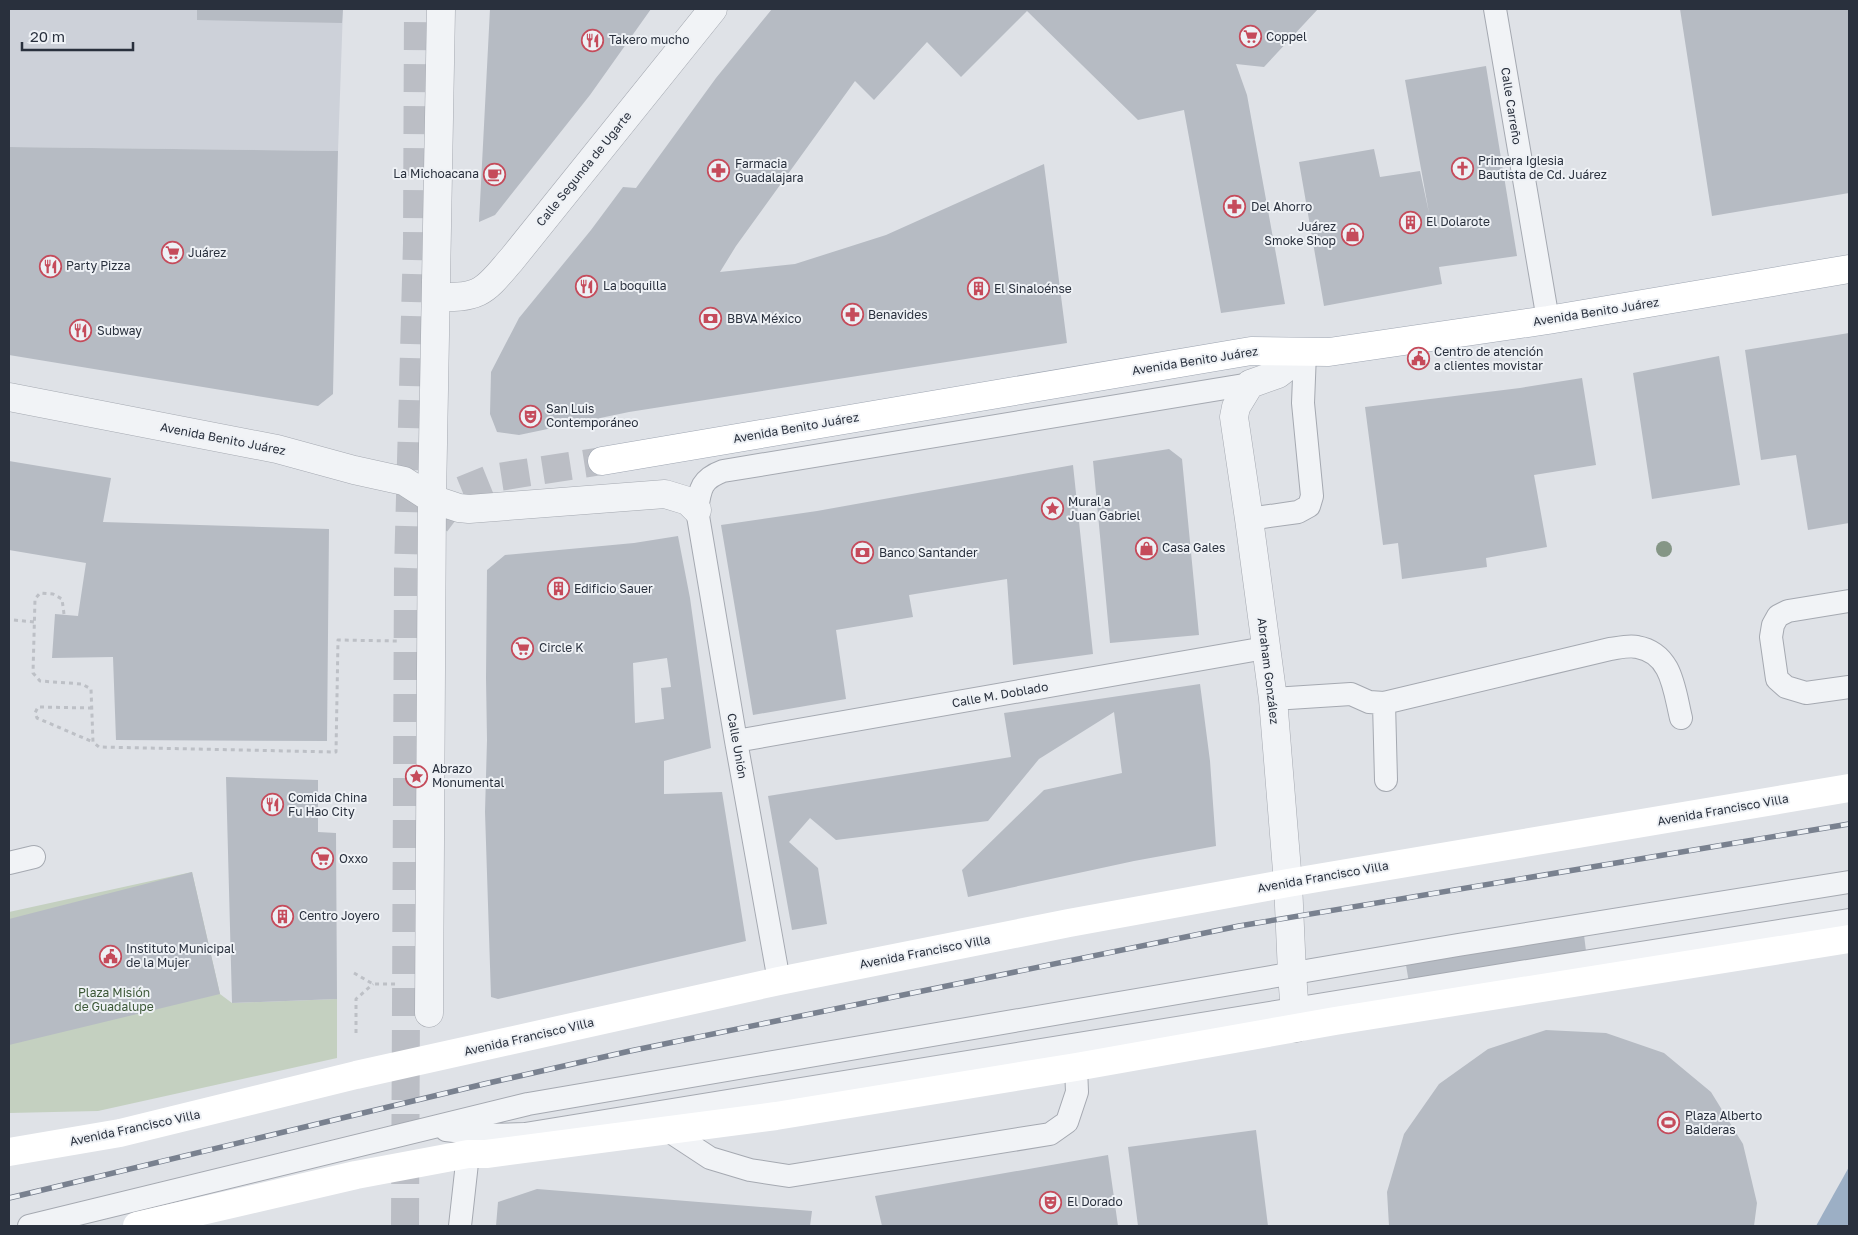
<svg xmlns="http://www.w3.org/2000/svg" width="1858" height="1235" font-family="'Golos Text',sans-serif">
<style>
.built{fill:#cdd1d9}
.green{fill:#c4d0c0}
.water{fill:#9cafc5}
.building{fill:#b6bbc3;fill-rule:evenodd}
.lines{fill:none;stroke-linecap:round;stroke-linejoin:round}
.primary-tunnel{stroke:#bbbec5;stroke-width:28;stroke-dasharray:28 14;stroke-linecap:butt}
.service-casing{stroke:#a5a9b1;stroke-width:24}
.pedestrian-casing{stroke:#a5a9b1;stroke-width:29}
.minor-casing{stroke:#a5a9b1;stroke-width:29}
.primary-casing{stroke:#9fa6b2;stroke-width:29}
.path{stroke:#bdc0c6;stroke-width:3;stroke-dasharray:4 4;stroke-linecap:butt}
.service{stroke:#f1f3f6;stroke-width:22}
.pedestrian{stroke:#f1f3f6;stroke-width:28}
.minor{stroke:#f1f3f6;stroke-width:28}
.secondary{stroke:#fff;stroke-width:28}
.primary{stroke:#fff;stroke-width:28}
.rail-casing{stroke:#79818f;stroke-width:5.5}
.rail{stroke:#eef1f5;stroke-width:4;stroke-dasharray:11;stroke-linecap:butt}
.tree{fill:#859686}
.labels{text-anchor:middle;stroke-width:4;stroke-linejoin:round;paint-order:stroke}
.poi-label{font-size:12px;fill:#29303d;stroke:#eef1f5;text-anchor:start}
.street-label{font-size:12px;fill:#29303d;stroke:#eef1f5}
.park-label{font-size:12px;fill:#3c5837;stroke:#eef1f5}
</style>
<rect width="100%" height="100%" fill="#dfe2e7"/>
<path class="built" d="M9,9H343L338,151L9,147Z"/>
<path class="green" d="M192,872L220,994L232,1003L337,999V1058L98,1111L9,1113V912Z"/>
<path class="water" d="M1849,1167V1226H1816Z"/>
<path class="building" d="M197,9H343L342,23L197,20Z
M490,9H651L590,95L495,215L479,222Z
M772,9H1318L1264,67L1236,64L1247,95L1285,304L1221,313L1184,110L1138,120L1027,11L961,77L927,42L874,100L855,81L736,246L720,272L795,264L886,235L1044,164L1067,343L629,412L519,435L497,432L490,414L491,372L519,318L591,230L623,187L636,188L716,78Z
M1680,9H1849V193L1712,216Z
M1486,66L1517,256L1439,267L1442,284L1324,306L1299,162L1374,149L1380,177L1420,171L1429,213L1405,80Z
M9,147L338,151L333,394L318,406L9,355Z
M1849,333V523L1808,530L1796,455L1761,460L1745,350Z
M1719,356L1740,485L1652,499L1633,373Z
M1582,378L1596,465L1534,475L1547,547L1486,558L1487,567L1402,579L1398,543L1383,545L1365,407L1520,388Z
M1169,449L1182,459L1199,635L1110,643L1093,461Z
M9,461L111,478L103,522L329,529L327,741L116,740L113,657L52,658L55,614L78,616L86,563L9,550Z
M1073,465L1093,654L1013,665L1007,579L909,595L913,617L836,630L846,699L753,715L721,525L817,511Z
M678,536L690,598L711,748L664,761V794L722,792L746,941L498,999L491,997L485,812L487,740L486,678L487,570L505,555L634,543ZM667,658L671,687L661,688L664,719L635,723L633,663Z
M1200,684L1210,761L1216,846L1134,861L968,897L962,870L1044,790L1122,773L1114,712L1039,759L988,821L836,840L810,818L789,842L818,868L827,924L792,930L768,796L1011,757L1004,713Z
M226,777L318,780V832L336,833L337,999L232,1003Z
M192,872L220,994L9,1045V919Z
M1584,935L1586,951L1409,983L1406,965Z
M1546,1030L1606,1033L1664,1053L1711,1092L1743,1144L1757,1203L1754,1226H1389L1387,1192L1404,1134L1439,1084L1488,1049Z
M1256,1130L1268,1226H1138L1128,1147Z
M1108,1155L1118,1226H882L875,1196Z
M537,1189L812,1211L810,1226H496L498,1202Z"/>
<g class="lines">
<path class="primary-tunnel" d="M436,523L460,491L492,478L602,461
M405,1226L408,570L417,243L418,9"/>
<defs>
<path id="service" d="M1495,9L1548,320
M1249,519L1298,512L1309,506L1312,496L1303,403L1305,353
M1849,601L1788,611L1778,616L1773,625L1771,637L1777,679L1786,687L1806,693L1849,687
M1273,699L1351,694L1369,702L1384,703L1610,649C1618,648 1629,645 1637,647C1672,653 1674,689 1681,718
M1384,703L1386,780
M736,741L1265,648
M9,863L34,857
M779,981L736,741L697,510C700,489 701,479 723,471L1250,384
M446,1130L487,1135L525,1134L1546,968L1849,920
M669,1131L710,1158L750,1170L789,1176L1050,1134L1067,1122L1077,1092L1076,1067
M29,1226L528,1104L1458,945L1849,882
M460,1226L468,1154"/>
<path id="pedestrian" d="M436,297C449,297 466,298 478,292C491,286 502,270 512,259L713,9
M9,397L277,449L354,470L404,481L432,499L459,508L469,509L665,494L688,501L697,510
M429,1013L432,499L441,9"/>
<path id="minor" d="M1296,1028L1292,973L1288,883L1273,699L1249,519L1234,417L1236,407L1250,384L1278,374L1305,353"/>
<path id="primary" d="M602,461L1251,351L1329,352L1548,320L1849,269"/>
</defs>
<use href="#service" class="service-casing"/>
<use href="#pedestrian" class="pedestrian-casing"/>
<use href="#minor" class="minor-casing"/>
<use href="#primary" class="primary-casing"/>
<path class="path" d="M64,614L62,599L53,594L40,593L35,599L33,673L40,681L82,684L91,689L93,742L99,747L336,752L338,640L398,641
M14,620L34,622
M92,708L38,707L35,713L37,718L93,742
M354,973L373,984H396
M356,1033V999L373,984"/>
<use href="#service" class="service"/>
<use href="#pedestrian" class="pedestrian"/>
<use href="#minor" class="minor"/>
<path class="secondary" d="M9,1152L120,1133L356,1075L779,981L1069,923L1288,883L1849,788
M137,1226L356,1175L468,1154H486L776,1116L1076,1067L1335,1021L1849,939"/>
<use href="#primary" class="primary"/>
<defs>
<path id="rail" d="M9,1198L484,1084L630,1051L1239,926L1849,824"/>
</defs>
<use href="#rail" class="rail-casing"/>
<use href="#rail" class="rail"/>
</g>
<circle class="tree" cx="1664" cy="549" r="8"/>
<defs>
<symbol id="supermarket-ring" viewBox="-11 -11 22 22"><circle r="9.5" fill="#eef1f5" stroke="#c54b5b" stroke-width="1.5"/><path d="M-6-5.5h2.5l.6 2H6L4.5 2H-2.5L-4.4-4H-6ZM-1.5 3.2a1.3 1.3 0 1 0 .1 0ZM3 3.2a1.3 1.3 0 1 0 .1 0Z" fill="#c54b5b"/></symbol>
<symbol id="restaurant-ring" viewBox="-11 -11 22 22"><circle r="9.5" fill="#eef1f5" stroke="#c54b5b" stroke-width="1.5"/><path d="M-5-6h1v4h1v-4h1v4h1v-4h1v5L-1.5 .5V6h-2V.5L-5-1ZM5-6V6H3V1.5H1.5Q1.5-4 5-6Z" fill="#c54b5b"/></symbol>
<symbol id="church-ring" viewBox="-11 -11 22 22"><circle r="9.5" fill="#eef1f5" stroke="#c54b5b" stroke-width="1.5"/><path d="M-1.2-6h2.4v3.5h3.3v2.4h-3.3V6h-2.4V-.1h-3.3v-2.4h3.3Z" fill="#c54b5b"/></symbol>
<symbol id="pharmacy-ring" viewBox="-11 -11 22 22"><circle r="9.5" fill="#eef1f5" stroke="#c54b5b" stroke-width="1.5"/><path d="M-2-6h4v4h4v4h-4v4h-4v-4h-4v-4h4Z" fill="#c54b5b"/></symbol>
<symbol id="cafe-ring" viewBox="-11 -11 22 22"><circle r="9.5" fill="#eef1f5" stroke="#c54b5b" stroke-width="1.5"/><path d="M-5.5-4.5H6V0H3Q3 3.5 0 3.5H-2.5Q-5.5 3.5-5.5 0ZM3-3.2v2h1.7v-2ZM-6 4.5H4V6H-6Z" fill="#c54b5b"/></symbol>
<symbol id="building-ring" viewBox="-11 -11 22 22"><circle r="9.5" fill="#eef1f5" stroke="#c54b5b" stroke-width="1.5"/><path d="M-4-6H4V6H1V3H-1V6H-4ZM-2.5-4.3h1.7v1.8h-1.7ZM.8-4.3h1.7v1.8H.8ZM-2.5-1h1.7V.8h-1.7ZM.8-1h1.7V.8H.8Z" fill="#c54b5b"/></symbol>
<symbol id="shop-ring" viewBox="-11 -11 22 22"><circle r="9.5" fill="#eef1f5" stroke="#c54b5b" stroke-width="1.5"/><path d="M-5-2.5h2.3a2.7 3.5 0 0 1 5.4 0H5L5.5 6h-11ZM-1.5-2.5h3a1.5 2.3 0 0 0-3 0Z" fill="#c54b5b"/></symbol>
<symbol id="bank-ring" viewBox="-11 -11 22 22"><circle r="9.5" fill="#eef1f5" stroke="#c54b5b" stroke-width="1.5"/><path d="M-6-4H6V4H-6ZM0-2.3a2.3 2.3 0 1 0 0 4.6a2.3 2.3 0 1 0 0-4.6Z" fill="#c54b5b"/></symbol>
<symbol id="civic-ring" viewBox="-11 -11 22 22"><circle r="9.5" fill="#eef1f5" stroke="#c54b5b" stroke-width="1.5"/><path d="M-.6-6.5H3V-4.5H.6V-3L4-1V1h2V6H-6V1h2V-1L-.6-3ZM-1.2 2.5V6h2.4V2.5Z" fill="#c54b5b"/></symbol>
<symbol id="theatre-ring" viewBox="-11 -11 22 22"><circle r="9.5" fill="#eef1f5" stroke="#c54b5b" stroke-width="1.5"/><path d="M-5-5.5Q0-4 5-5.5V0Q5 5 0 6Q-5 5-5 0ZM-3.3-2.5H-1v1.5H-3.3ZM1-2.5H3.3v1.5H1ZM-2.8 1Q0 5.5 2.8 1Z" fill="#c54b5b"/></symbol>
<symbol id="sight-ring" viewBox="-11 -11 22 22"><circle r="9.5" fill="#eef1f5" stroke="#c54b5b" stroke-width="1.5"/><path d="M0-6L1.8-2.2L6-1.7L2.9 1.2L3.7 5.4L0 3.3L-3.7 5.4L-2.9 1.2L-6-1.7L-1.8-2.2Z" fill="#c54b5b"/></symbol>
<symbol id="stadium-ring" viewBox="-11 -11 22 22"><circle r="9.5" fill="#eef1f5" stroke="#c54b5b" stroke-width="1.5"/><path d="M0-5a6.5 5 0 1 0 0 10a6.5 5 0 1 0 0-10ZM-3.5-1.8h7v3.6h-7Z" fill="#c54b5b"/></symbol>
</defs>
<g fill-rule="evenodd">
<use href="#supermarket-ring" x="1238" y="24" width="25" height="25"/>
<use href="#restaurant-ring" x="580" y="28" width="25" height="25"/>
<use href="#church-ring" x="1450" y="156" width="25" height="25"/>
<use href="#pharmacy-ring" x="706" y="158" width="25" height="25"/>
<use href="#cafe-ring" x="482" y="162" width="25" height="25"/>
<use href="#pharmacy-ring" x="1222" y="194" width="25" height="25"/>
<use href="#building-ring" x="1398" y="210" width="25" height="25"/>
<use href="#shop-ring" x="1340" y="222" width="25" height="25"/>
<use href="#supermarket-ring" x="160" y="240" width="25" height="25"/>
<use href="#restaurant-ring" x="38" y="254" width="25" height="25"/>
<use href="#restaurant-ring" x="574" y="274" width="25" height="25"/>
<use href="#building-ring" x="966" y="276" width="25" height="25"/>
<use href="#pharmacy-ring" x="840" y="302" width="25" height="25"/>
<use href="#bank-ring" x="698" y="306" width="25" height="25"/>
<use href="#restaurant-ring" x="68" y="318" width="25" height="25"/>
<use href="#civic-ring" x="1406" y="346" width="25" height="25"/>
<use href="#theatre-ring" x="518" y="404" width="25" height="25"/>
<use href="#sight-ring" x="1040" y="496" width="25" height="25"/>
<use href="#shop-ring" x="1134" y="536" width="25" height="25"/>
<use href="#bank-ring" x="850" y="540" width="25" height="25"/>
<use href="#building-ring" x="546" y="576" width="25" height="25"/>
<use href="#supermarket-ring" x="510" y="636" width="25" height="25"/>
<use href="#sight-ring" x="404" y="764" width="25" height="25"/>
<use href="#restaurant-ring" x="260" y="792" width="25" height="25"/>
<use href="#supermarket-ring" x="310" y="846" width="25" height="25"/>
<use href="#building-ring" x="270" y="904" width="25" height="25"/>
<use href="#civic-ring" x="98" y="944" width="25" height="25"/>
<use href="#stadium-ring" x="1656" y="1110" width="25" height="25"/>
<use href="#theatre-ring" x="1038" y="1190" width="25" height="25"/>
</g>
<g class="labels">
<g class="poi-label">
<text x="1266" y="41">Coppel</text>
<text x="609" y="44">Takero mucho</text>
<text x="1478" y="165">Primera Iglesia<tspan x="1478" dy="14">Bautista de Cd. Juárez</tspan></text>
<text x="735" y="168">Farmacia<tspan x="735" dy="14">Guadalajara</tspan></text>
<text x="479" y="178" text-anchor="end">La Michoacana</text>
<text x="1251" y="211">Del Ahorro</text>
<text x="1426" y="226">El Dolarote</text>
<text x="1336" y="231" text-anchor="end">Juárez<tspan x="1336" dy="14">Smoke Shop</tspan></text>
<text x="188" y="257">Juárez</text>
<text x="66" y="270">Party Pizza</text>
<text x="603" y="290">La boquilla</text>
<text x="994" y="293">El Sinaloénse</text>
<text x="868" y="319">Benavides</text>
<text x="727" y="323">BBVA México</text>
<text x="97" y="335">Subway</text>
<text x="1434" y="356">Centro de atención<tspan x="1434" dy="14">a clientes movistar</tspan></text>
<text x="546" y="413">San Luis<tspan x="546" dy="14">Contemporáneo</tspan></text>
<text x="1068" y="506">Mural a<tspan x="1068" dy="14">Juan Gabriel</tspan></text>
<text x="1162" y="552">Casa Gales</text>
<text x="879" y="557">Banco Santander</text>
<text x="574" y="593">Edificio Sauer</text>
<text x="539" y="652">Circle K</text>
<text x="432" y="773">Abrazo<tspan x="432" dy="14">Monumental</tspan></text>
<text x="288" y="802">Comida China<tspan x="288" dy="14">Fu Hao City</tspan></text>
<text x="339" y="863">Oxxo</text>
<text x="299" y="920">Centro Joyero</text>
<text x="126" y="953">Instituto Municipal<tspan x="126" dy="14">de la Mujer</tspan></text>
<text x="1685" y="1120">Plaza Alberto<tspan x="1685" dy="14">Balderas</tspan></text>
<text x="1067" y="1206">El Dorado</text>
</g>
<g class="street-label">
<text transform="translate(1511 106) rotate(81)" y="4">Calle Carreño</text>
<text transform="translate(584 169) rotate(-51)" y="4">Calle Segunda de Ugarte</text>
<text transform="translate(1596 312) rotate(-9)" y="4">Avenida Benito Juárez</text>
<text transform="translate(1195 361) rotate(-9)" y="4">Avenida Benito Juárez</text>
<text transform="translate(796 428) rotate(-10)" y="4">Avenida Benito Juárez</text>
<text transform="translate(223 439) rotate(11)" y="4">Avenida Benito Juárez</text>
<text transform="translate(1268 671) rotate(83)" y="4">Abraham González</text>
<text transform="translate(1000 695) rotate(-10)" y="4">Calle M. Doblado</text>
<text transform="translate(737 746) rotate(80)" y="4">Calle Unión</text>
<text transform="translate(1723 810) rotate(-10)" y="4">Avenida Francisco Villa</text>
<text transform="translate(1323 877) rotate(-10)" y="4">Avenida Francisco Villa</text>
<text transform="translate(925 952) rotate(-11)" y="4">Avenida Francisco Villa</text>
<text transform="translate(529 1037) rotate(-13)" y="4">Avenida Francisco Villa</text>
<text transform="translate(135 1128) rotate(-12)" y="4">Avenida Francisco Villa</text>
</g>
<g class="park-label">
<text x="114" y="997">Plaza Misión<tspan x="114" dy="14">de Guadalupe</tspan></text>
</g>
</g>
<rect width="1858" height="1235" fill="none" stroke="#29303d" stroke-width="20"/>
<path d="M22 42v8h111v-8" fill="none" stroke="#29303d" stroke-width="2.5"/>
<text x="30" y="42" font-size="15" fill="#29303d" stroke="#eef1f5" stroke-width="4" paint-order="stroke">20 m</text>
</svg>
